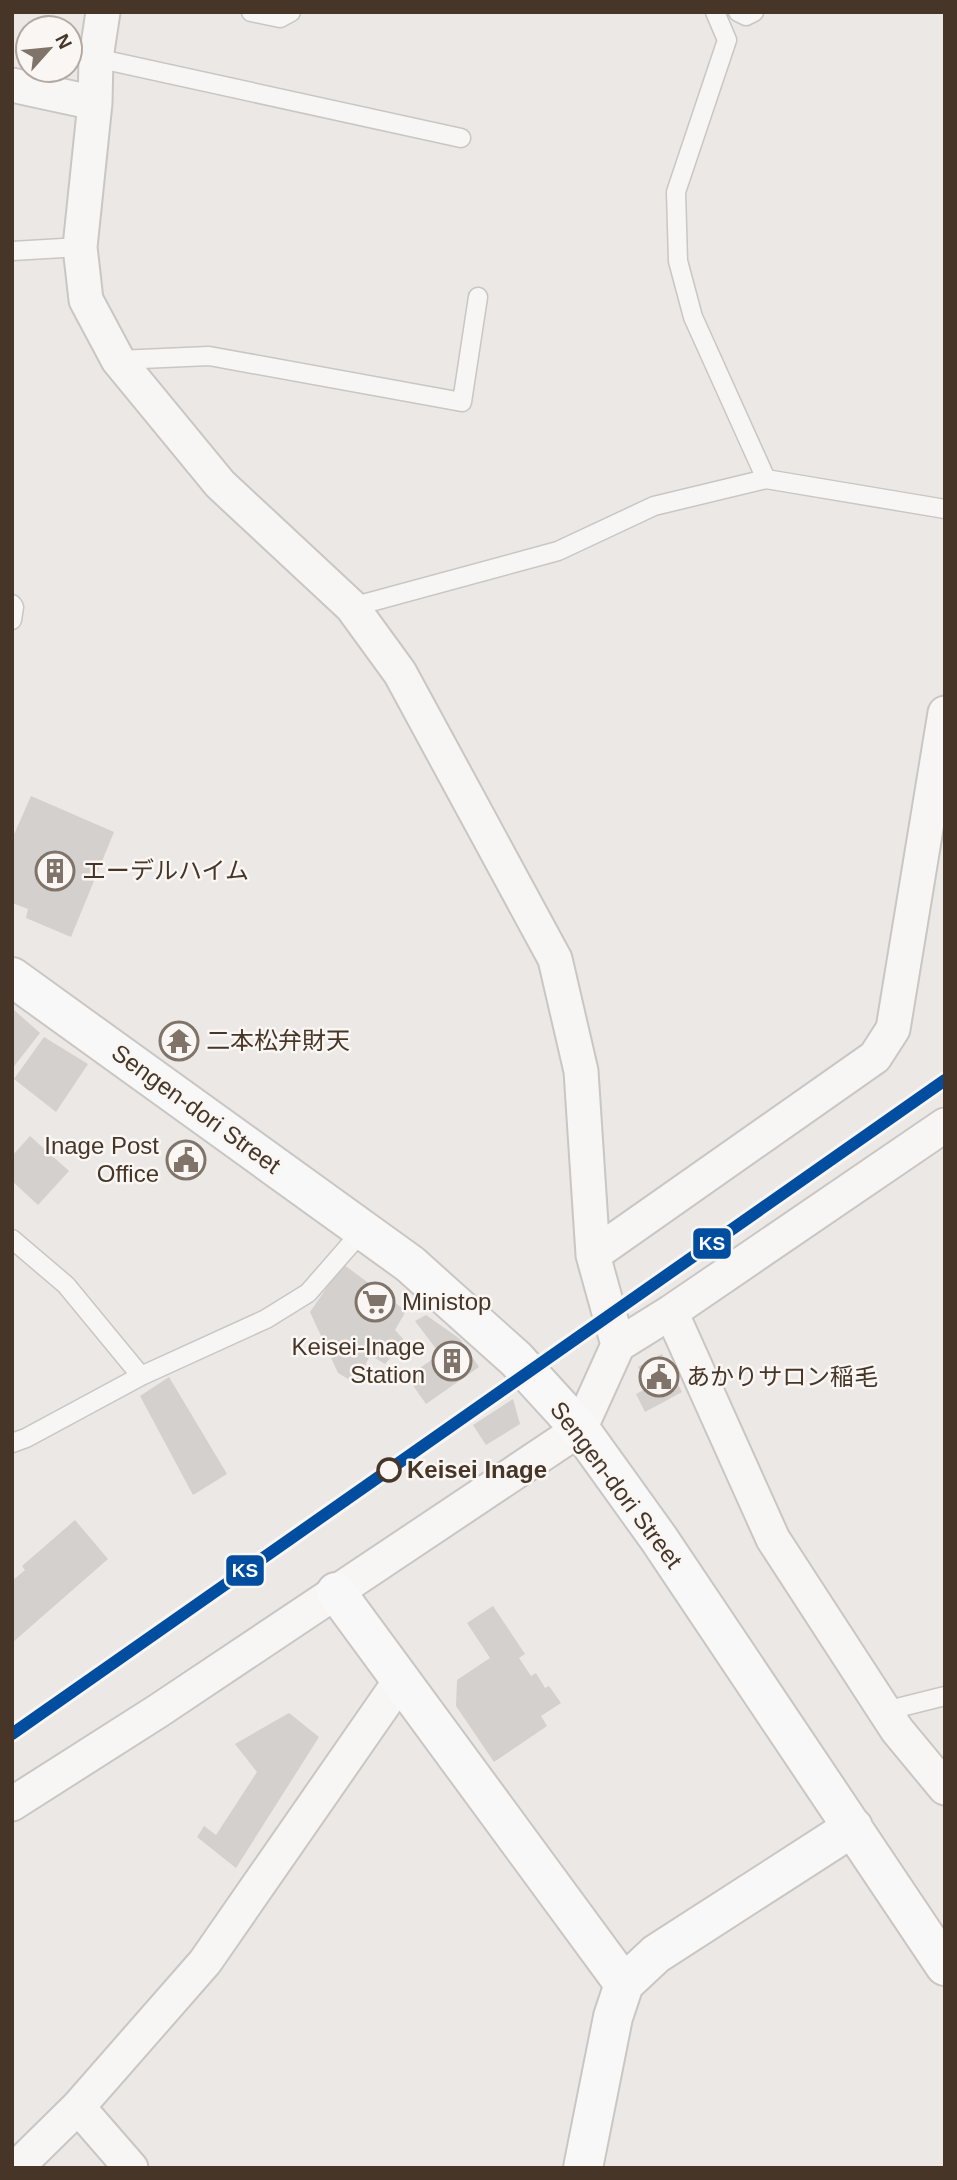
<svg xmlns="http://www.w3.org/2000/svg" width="957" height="2180" font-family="Arial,'Noto Sans JP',sans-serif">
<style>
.building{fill:#d3d0cd}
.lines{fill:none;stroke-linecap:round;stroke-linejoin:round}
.lane-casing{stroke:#c9c6c3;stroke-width:21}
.street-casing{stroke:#c9c6c3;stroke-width:37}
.secondary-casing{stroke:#c9c6c3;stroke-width:42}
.lane{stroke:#f7f6f4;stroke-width:18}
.street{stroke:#f7f6f4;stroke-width:33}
.secondary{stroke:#f9f8f8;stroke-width:38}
.rail-1-casing{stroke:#f9f6f3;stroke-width:18}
.rail-1{stroke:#014ea0;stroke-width:12}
.stop-dot{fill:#f9f6f3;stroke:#473628;stroke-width:3.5}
.labels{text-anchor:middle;stroke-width:5;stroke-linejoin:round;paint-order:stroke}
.poi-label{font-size:24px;fill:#473628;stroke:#f9f6f3;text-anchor:start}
.street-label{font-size:24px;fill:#473628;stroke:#f9f6f3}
.stop-label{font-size:24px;font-weight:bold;fill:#473628;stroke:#f9f6f3;text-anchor:start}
.line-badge{stroke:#f9f6f3;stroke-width:2.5}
.badge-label{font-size:19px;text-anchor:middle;font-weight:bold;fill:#fff}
</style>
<rect width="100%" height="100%" fill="#ebe8e5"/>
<path class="building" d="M31,796L114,832L71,937L26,918L28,909L12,903V839Z
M14,1010L40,1033L12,1069V1012Z
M44,1037L88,1064L56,1112L14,1079Z
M30,1136L69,1171L38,1205L12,1181V1156Z
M343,1264L406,1311L395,1330L405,1341L385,1364L370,1355L357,1384L338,1373L310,1312Z
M426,1315L460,1339L479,1367L426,1404L407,1377L440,1354L415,1321Z
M662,1354L682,1392L645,1412L636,1394L649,1387L638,1367Z
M169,1377L227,1474L193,1495L140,1396Z
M513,1399L520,1424L486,1445L473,1425Z
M75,1520L108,1559L12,1643V1581L25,1570L22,1566Z
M493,1606L525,1654L519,1658L531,1676L536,1673L545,1688L549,1686L561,1703L541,1716L547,1726L494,1762L456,1706L457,1680L490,1658L467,1623Z
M289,1713L319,1737L236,1868L197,1837L204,1826L216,1835L257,1772L235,1744Z"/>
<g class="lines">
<defs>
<path id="lane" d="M251,12L280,18L291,12
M738,12L746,16L754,12
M96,58L461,138
M12,251L80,247
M118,360L209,356L462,402L478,297
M766,479L945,509
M12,604L14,607L12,620
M352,607L558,551L654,506L766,479L693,317L678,261L676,192L727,40L715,12
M12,1239L66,1285L141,1376
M12,1443L26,1438L141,1376L266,1319L308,1293L363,1230
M885,1711L945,1696"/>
<path id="street" d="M103,12L96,58L95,103L80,247L86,300L118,360L220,484L352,607L400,673L555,959L581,1071L593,1255L618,1345
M12,85L95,103
M593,1255L875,1057L893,1029L945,713
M671,1312L773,1539L897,1730L945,1788
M12,1804L158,1711L580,1429L618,1345L671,1312L945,1125
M78,2107L131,2168
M16,2168L78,2107L205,1962L400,1681"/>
<path id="secondary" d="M12,977L410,1264L516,1359L580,1429L659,1539L945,1966
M336,1592L624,1984
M583,2168L613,2017L624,1984L656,1954L853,1827"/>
</defs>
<use href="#lane" class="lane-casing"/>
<use href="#street" class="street-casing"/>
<use href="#secondary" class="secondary-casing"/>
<use href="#lane" class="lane"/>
<use href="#street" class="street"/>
<use href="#secondary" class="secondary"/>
<defs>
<path id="rail-1" d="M12,1734L945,1080"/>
</defs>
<use href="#rail-1" class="rail-1-casing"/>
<use href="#rail-1" class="rail-1"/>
</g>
<defs>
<symbol id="building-ring" viewBox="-11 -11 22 22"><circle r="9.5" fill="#f9f6f3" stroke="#80746a" stroke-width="1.5"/><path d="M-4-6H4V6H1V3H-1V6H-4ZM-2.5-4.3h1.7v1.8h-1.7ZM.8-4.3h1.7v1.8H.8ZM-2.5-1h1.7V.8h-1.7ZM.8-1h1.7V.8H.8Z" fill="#80746a"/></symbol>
<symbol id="temple-ring" viewBox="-11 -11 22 22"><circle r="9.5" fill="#f9f6f3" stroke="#80746a" stroke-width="1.5"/><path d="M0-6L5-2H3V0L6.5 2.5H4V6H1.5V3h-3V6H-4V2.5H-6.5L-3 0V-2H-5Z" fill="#80746a"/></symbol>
<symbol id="civic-ring" viewBox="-11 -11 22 22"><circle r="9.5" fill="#f9f6f3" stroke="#80746a" stroke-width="1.5"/><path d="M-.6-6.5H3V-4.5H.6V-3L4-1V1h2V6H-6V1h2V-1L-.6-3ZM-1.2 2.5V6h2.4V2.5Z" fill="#80746a"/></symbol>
<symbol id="supermarket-ring" viewBox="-11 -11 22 22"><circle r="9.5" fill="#f9f6f3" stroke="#80746a" stroke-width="1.5"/><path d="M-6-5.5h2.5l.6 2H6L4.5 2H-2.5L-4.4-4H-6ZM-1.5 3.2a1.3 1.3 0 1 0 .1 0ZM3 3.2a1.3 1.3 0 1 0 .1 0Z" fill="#80746a"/></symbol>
</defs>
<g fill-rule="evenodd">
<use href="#building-ring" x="33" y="849" width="44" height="44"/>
<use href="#temple-ring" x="157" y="1019" width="44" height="44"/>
<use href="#civic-ring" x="164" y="1138" width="44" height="44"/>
<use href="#supermarket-ring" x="353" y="1280" width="44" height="44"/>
<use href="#building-ring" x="430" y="1339" width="44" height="44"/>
<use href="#civic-ring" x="637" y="1355" width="44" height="44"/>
</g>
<circle class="stop-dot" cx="389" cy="1470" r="11"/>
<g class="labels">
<g class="poi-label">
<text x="82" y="879">エーデルハイム</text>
<text x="206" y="1049">二本松弁財天</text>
<text x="159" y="1154" text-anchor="end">Inage Post<tspan x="159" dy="28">Office</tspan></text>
<text x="402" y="1310">Ministop</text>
<text x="425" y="1355" text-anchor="end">Keisei-Inage<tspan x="425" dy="28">Station</tspan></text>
<text x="686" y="1385">あかりサロン稲毛</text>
</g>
<g class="street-label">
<text transform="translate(196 1109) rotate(36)" y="8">Sengen-dori Street</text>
<text transform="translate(616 1485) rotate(53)" y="8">Sengen-dori Street</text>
</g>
<g class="stop-label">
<text x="407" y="1478">Keisei Inage</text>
</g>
</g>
<g class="line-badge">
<rect x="692" y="1227" width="40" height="33" rx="7" fill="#014ea0"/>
<rect x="225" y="1554" width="40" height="33" rx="7" fill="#014ea0"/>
</g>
<g class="badge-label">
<text x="712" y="1250">KS</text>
<text x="245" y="1577">KS</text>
</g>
<rect width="957" height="2180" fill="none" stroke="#473628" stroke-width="28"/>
<g transform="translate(49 49) rotate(63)"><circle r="33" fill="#f9f6f3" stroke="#b2a9a2" stroke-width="2"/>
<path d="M0-5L12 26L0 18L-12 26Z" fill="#80746a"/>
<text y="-10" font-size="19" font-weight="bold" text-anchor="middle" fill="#473628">N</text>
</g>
</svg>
